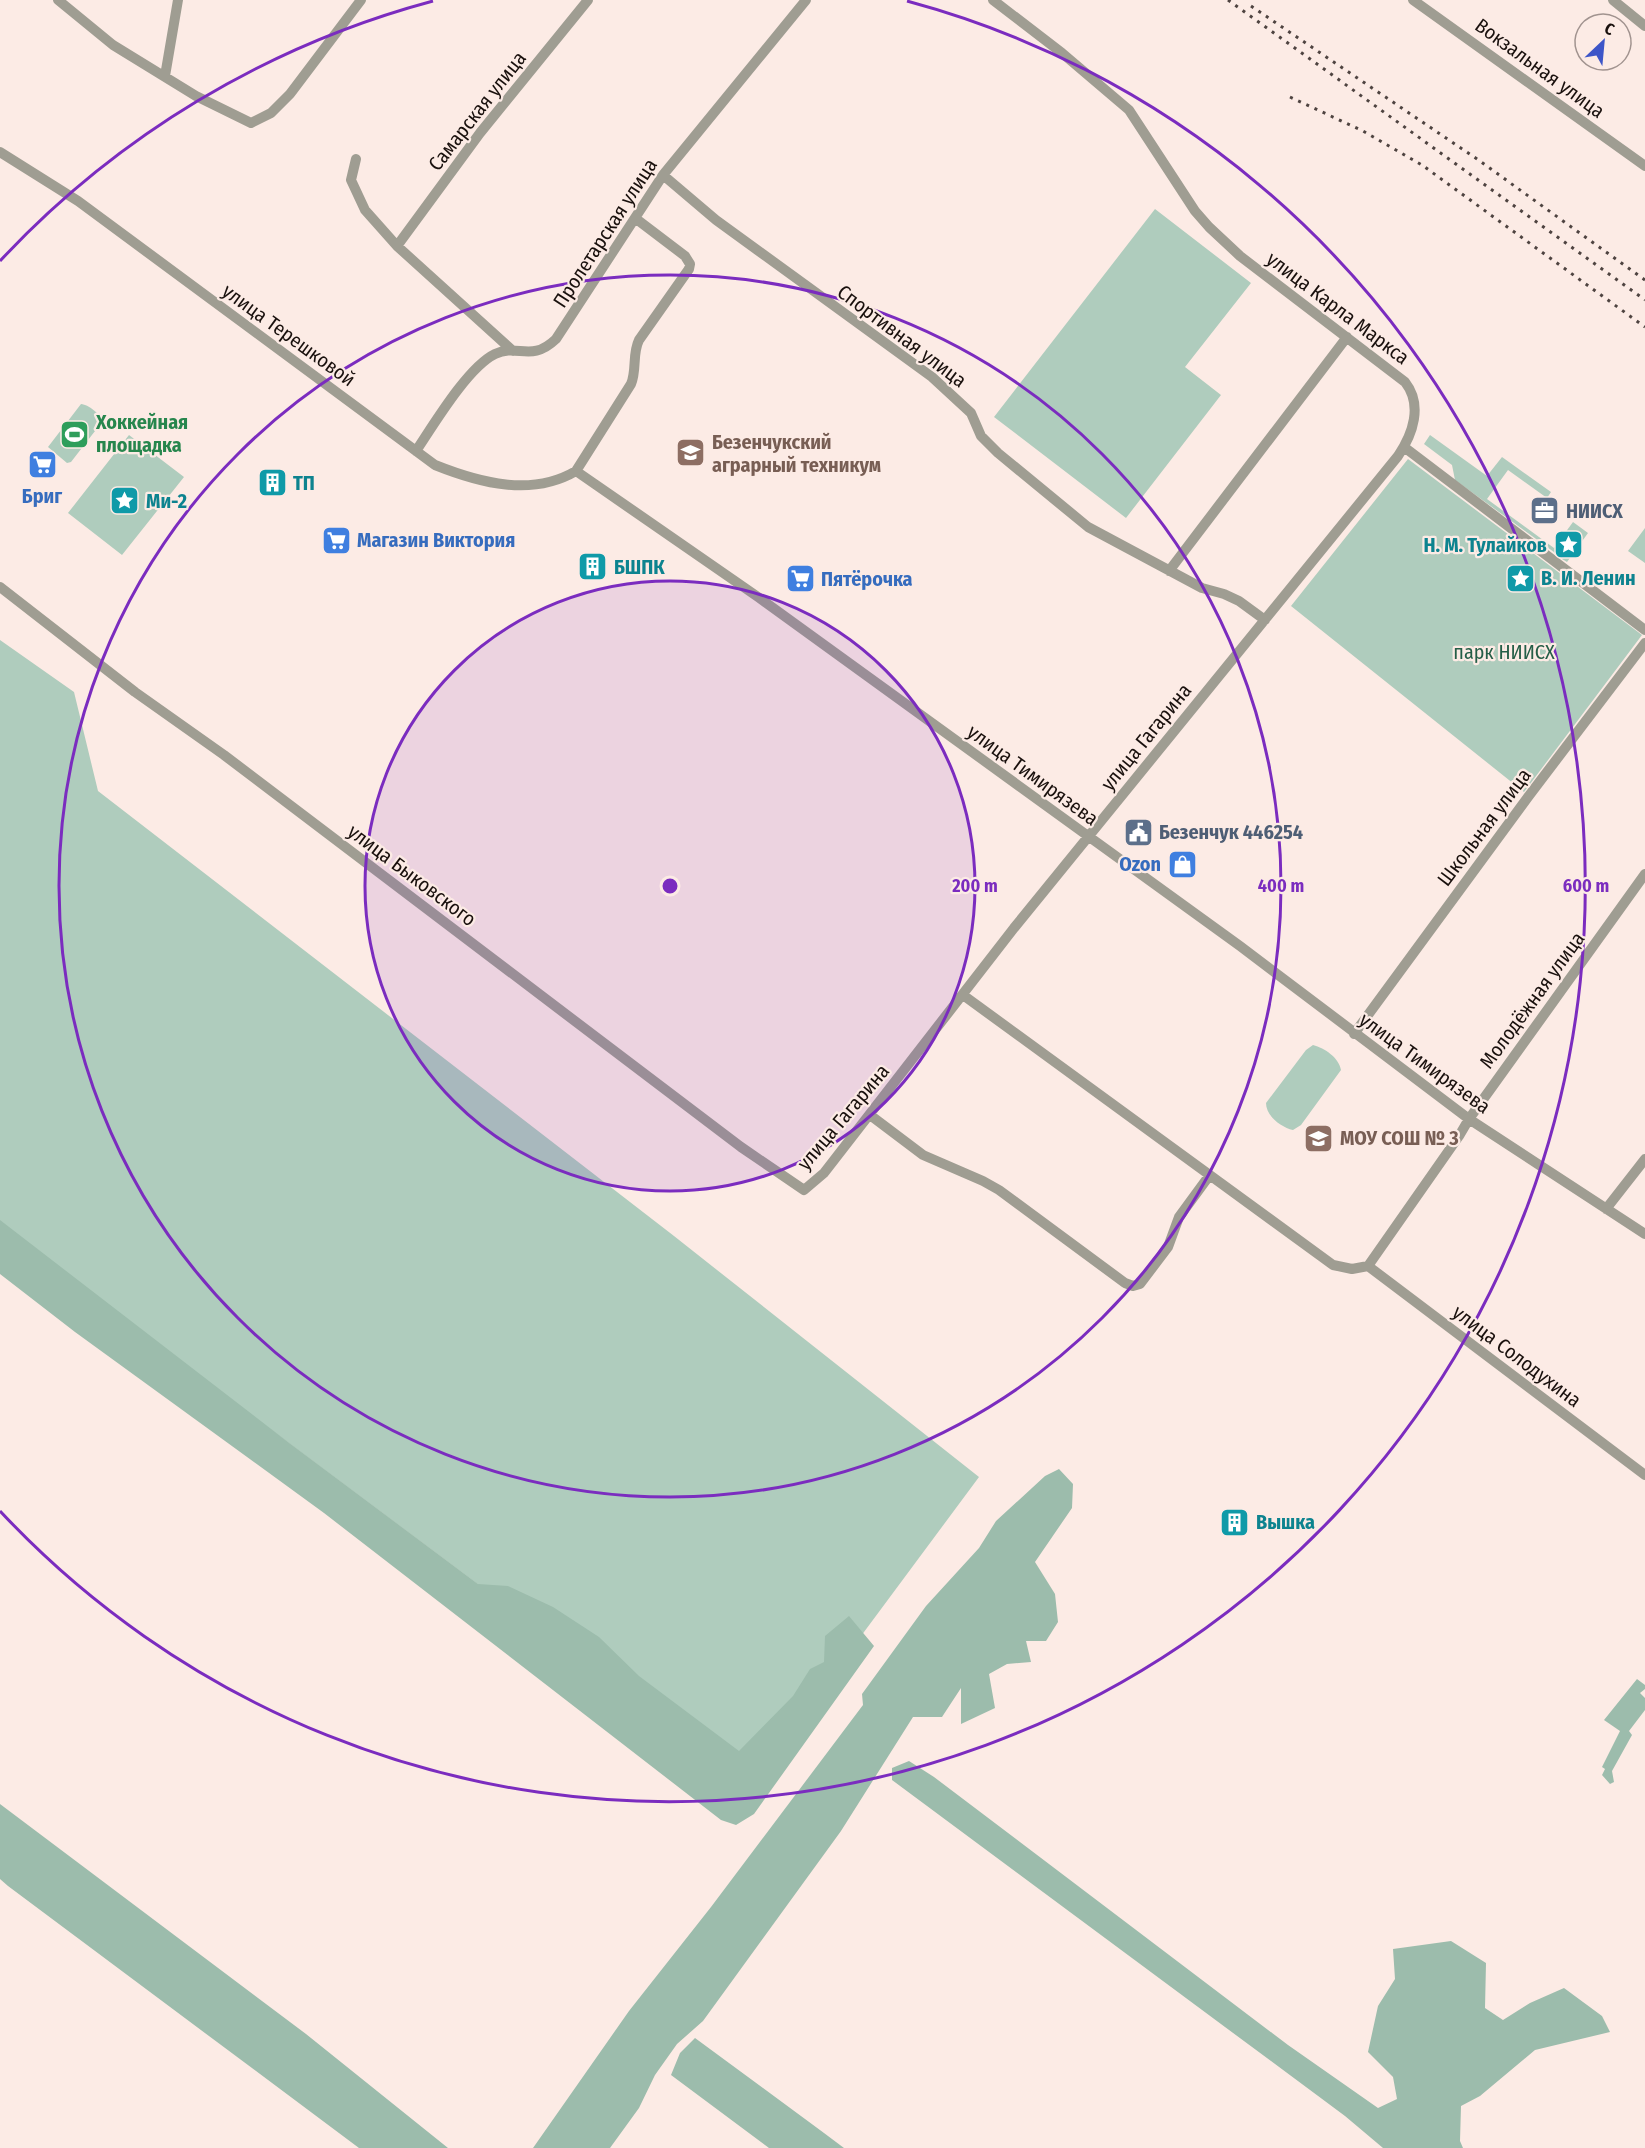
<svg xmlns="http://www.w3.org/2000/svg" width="1645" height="2148" font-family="'Fira Sans Condensed',sans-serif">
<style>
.green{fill:#afccbd}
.forest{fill:#9cbcac}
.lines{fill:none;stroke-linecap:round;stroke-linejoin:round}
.street{stroke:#9f9d92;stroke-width:10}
.rail{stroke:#4e4340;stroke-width:3;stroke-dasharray:3 6;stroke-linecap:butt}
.ring{fill:none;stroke:#7b2cbf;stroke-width:3}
.labels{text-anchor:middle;stroke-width:4.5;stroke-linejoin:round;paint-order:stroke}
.street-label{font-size:20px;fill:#19100d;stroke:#fcebe5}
.leisure-label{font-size:20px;font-weight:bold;fill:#27864d;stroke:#fcebe5;text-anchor:start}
.education-label{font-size:20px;font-weight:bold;fill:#785e54;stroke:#fcebe5;text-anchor:start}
.culture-label{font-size:20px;font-weight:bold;fill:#0d838f;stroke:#fcebe5;text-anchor:start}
.shop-label{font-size:20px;font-weight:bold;fill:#366cbe;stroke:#fcebe5;text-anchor:start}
.service-label{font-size:20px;font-weight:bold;fill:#4e5e75;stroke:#fcebe5;text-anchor:start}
.park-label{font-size:20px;fill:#255e47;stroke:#fcebe5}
.centre{fill:#7b2cbf;stroke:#fcebe5;stroke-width:3}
.ring-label{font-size:18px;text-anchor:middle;font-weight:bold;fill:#7b2cbf;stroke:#fcebe5;stroke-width:4.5;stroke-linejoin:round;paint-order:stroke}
</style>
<rect width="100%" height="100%" fill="#fcebe5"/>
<path class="green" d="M1155,209L1251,283L1185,367L1221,395L1126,518L994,417Z
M81,404C89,405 101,414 102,422L71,462L67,463L48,447Z
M129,435L184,477L122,555L68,513Z
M1430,435L1487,476L1502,457L1551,492L1547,498L1508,470L1487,499L1554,548L1573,522L1588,533L1567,562L1562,559L1572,544L1567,541L1558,555L1455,480L1452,465L1424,444Z
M1408,459L1642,635L1524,792L1291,606Z
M1645,528V563L1628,551Z
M0,640L74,692L98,791L674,1236L979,1477L749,1787L0,1227Z
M1313,1045C1325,1048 1339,1058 1341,1070L1301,1125L1293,1130C1281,1127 1266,1116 1266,1103L1306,1050Z"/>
<path class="forest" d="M0,1220L288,1442L478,1584L508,1586L553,1607L599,1637L639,1676L739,1751L793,1696L810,1669L824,1662L825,1636L849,1616L874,1646L754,1814L736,1825L721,1820L324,1513L75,1332L0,1274Z
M1059,1469L1073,1484L1072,1508L1035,1562L1055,1594L1058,1622L1046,1641H1026L1031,1662L1007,1664L989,1674L995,1708L961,1724V1688L942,1717H913L841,1831L703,2021L677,2044L655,2075L639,2108L610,2148H533L629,2011L711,1907L863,1705L862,1694L926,1606L979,1548L996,1521L1045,1476Z
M1637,1679L1645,1685V1689L1640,1693L1645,1698V1710L1629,1731L1632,1735L1612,1771L1614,1782L1610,1784L1602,1775L1605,1769L1602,1767L1620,1731L1604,1720Z
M909,1761L934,1777L1288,2045L1378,2108L1397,2099L1393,2077L1368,2052L1378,2006L1395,1979L1393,1949L1451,1941L1486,1963L1485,2008L1503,2020L1530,2003L1564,1988L1602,2016L1610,2032L1535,2050L1480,2096L1461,2106L1460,2141L1463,2148H1383L1345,2116L892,1780V1768Z
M0,1804L306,2034L448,2148H359L8,1886L0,1879Z
M695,2038L824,2133L844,2148H769L671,2075L680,2053Z"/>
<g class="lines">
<path class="street" d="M58,0L113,45L196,96L251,123L271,113L290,94L361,0
M1413,0L1645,166
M1613,0L1645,26
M165,76L178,0
M0,152L78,201L435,465C480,483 532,497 576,471L631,384C637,370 632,354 639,340L689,269L690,264L685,256L635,218
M356,159L351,180L365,210L397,246L513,351
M663,175L716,220L932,377L971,413L981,436L998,453L1088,527L1202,588L1224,594L1239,601L1265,620
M397,246L480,133L588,0
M1404,447L1645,630
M416,451C434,424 468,367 495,354C518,343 531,363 556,339L663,175L806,0
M576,471L758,597L1240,946L1469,1119L1645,1234
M1169,571L1347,337
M0,587L135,692L224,755L741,1147L804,1190L824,1173L1014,928L1398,456C1413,434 1423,405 1405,382L1240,256L1209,227L1195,211L1129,110L1062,53L993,0
M963,995L1333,1265L1352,1269L1368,1266
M1354,1034L1528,797L1645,643
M870,1115L923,1155L983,1181L999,1190L1125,1283L1133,1286L1140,1284L1168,1247L1179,1217L1209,1176
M1606,1209L1645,1159
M1368,1266L1459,1136L1469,1119L1645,874
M1368,1266L1645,1475"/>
<path class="rail" d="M1228,0L1645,300
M1251,6L1477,159L1645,280
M1290,97L1363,131L1422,165L1645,327"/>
</g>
<circle cx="670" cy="886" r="305" fill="#7b2cbf" fill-opacity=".12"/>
<g class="ring">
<circle cx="670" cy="886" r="305"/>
<circle cx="670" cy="886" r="611"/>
<path d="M0 261A916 916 0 0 1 433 1M907 1A916 916 0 1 1 0 1511"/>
</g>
<defs>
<symbol id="stadium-square" viewBox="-11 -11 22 22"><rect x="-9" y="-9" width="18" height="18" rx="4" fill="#2e9e5b" stroke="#fcebe5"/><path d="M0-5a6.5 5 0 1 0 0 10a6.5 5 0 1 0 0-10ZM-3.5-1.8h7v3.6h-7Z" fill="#fff"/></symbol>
<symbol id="university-square" viewBox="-11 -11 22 22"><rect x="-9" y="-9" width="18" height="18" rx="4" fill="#8d6e63" stroke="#fcebe5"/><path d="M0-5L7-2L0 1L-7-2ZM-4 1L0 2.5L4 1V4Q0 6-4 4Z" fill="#fff"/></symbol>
<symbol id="supermarket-square" viewBox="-11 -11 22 22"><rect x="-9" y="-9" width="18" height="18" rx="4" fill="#3f7fe0" stroke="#fcebe5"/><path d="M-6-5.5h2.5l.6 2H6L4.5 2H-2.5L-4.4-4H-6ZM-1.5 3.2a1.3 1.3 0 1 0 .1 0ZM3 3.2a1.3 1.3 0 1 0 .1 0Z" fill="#fff"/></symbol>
<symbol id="building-square" viewBox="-11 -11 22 22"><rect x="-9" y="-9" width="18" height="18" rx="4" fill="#0f9aa8" stroke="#fcebe5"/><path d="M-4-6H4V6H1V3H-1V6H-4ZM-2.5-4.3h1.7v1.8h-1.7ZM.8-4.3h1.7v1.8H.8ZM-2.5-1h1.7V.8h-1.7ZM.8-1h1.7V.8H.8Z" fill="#fff"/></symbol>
<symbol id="sight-square" viewBox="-11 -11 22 22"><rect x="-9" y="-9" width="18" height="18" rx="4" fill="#0f9aa8" stroke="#fcebe5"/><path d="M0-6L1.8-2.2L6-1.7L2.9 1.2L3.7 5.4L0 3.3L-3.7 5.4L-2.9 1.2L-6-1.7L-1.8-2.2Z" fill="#fff"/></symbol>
<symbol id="office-square" viewBox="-11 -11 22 22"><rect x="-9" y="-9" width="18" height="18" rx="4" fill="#5c6f8a" stroke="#fcebe5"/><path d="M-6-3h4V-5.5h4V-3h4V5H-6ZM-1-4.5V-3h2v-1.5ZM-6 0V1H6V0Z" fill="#fff"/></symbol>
<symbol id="civic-square" viewBox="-11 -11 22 22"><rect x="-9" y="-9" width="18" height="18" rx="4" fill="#5c6f8a" stroke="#fcebe5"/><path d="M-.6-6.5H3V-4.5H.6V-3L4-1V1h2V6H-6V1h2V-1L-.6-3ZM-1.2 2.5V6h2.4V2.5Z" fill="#fff"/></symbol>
<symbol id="shop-square" viewBox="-11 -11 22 22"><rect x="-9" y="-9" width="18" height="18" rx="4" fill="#3f7fe0" stroke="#fcebe5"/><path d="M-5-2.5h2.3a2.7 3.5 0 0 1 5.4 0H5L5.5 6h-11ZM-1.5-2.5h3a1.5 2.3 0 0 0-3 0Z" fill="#fff"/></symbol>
<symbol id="school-square" viewBox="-11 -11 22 22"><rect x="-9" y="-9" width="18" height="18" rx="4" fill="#8d6e63" stroke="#fcebe5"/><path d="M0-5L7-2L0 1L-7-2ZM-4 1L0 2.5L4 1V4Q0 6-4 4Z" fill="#fff"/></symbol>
</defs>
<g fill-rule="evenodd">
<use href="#stadium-square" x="58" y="418" width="33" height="33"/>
<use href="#university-square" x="674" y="436" width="33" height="33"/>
<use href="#supermarket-square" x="26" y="448" width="33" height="33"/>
<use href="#building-square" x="256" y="466" width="33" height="33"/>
<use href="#sight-square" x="108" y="484" width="33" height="33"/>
<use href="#office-square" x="1528" y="494" width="33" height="33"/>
<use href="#supermarket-square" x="320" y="524" width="33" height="33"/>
<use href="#sight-square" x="1552" y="528" width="33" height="33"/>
<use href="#building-square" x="576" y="550" width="33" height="33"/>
<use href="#sight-square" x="1504" y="562" width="33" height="33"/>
<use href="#supermarket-square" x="784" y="562" width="33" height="33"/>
<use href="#civic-square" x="1122" y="816" width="33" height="33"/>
<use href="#shop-square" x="1166" y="848" width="33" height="33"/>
<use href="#school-square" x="1302" y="1122" width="33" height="33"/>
<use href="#building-square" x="1218" y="1506" width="33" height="33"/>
</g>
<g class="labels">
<g class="street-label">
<text transform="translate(1540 68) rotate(36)" y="7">Вокзальная улица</text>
<text transform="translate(477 111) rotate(-52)" y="7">Самарская улица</text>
<text transform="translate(605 233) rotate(-57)" y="7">Пролетарская улица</text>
<text transform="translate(1338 308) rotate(37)" y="7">улица Карла Маркса</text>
<text transform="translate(289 335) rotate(36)" y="7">улица Терешковой</text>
<text transform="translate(902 336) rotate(37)" y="7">Спортивная улица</text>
<text transform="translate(1146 737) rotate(-51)" y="7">улица Гагарина</text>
<text transform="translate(1033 775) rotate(36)" y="7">улица Тимирязева</text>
<text transform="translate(1484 827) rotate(-53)" y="7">Школьная улица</text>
<text transform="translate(412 875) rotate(37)" y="7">улица Быковского</text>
<text transform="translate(1532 1000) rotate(-54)" y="7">Молодёжная улица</text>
<text transform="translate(1425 1063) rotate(36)" y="7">улица Тимирязева</text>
<text transform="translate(843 1117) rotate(-50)" y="7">улица Гагарина</text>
<text transform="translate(1517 1356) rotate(37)" y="7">улица Солодухина</text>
</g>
<g class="leisure-label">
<text x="96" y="429">Хоккейная<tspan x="96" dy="23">площадка</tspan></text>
</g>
<g class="education-label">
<text x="712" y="449">Безенчукский<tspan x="712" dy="23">аграрный техникум</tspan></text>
<text x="1340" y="1145">МОУ СОШ № 3</text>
</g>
<g class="culture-label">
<text x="293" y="490">ТП</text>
<text x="146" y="508">Ми-2</text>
<text x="1547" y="552" text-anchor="end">Н. М. Тулайков</text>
<text x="614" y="574">БШПК</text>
<text x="1541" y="585">В. И. Ленин</text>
<text x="1256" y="1529">Вышка</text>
</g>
<g class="shop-label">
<text x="42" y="503" text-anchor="middle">Бриг</text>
<text x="357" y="547">Магазин Виктория</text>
<text x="821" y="586">Пятёрочка</text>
<text x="1161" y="871" text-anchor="end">Ozon</text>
</g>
<g class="service-label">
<text x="1566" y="518">НИИСХ</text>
<text x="1159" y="839">Безенчук 446254</text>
</g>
<g class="park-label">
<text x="1504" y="659">парк НИИСХ</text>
</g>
</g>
<circle cx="670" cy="886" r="9" class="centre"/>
<g class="ring-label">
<text x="975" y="892">200 m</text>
<text x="1281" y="892">400 m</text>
<text x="1586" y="892">600 m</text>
</g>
<g transform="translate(1603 42) rotate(26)"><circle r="28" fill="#fcebe5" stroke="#a1938f" stroke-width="1.5"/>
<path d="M0-4.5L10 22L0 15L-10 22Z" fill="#3d55c8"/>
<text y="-9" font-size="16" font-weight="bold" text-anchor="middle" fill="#19100d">С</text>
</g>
</svg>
